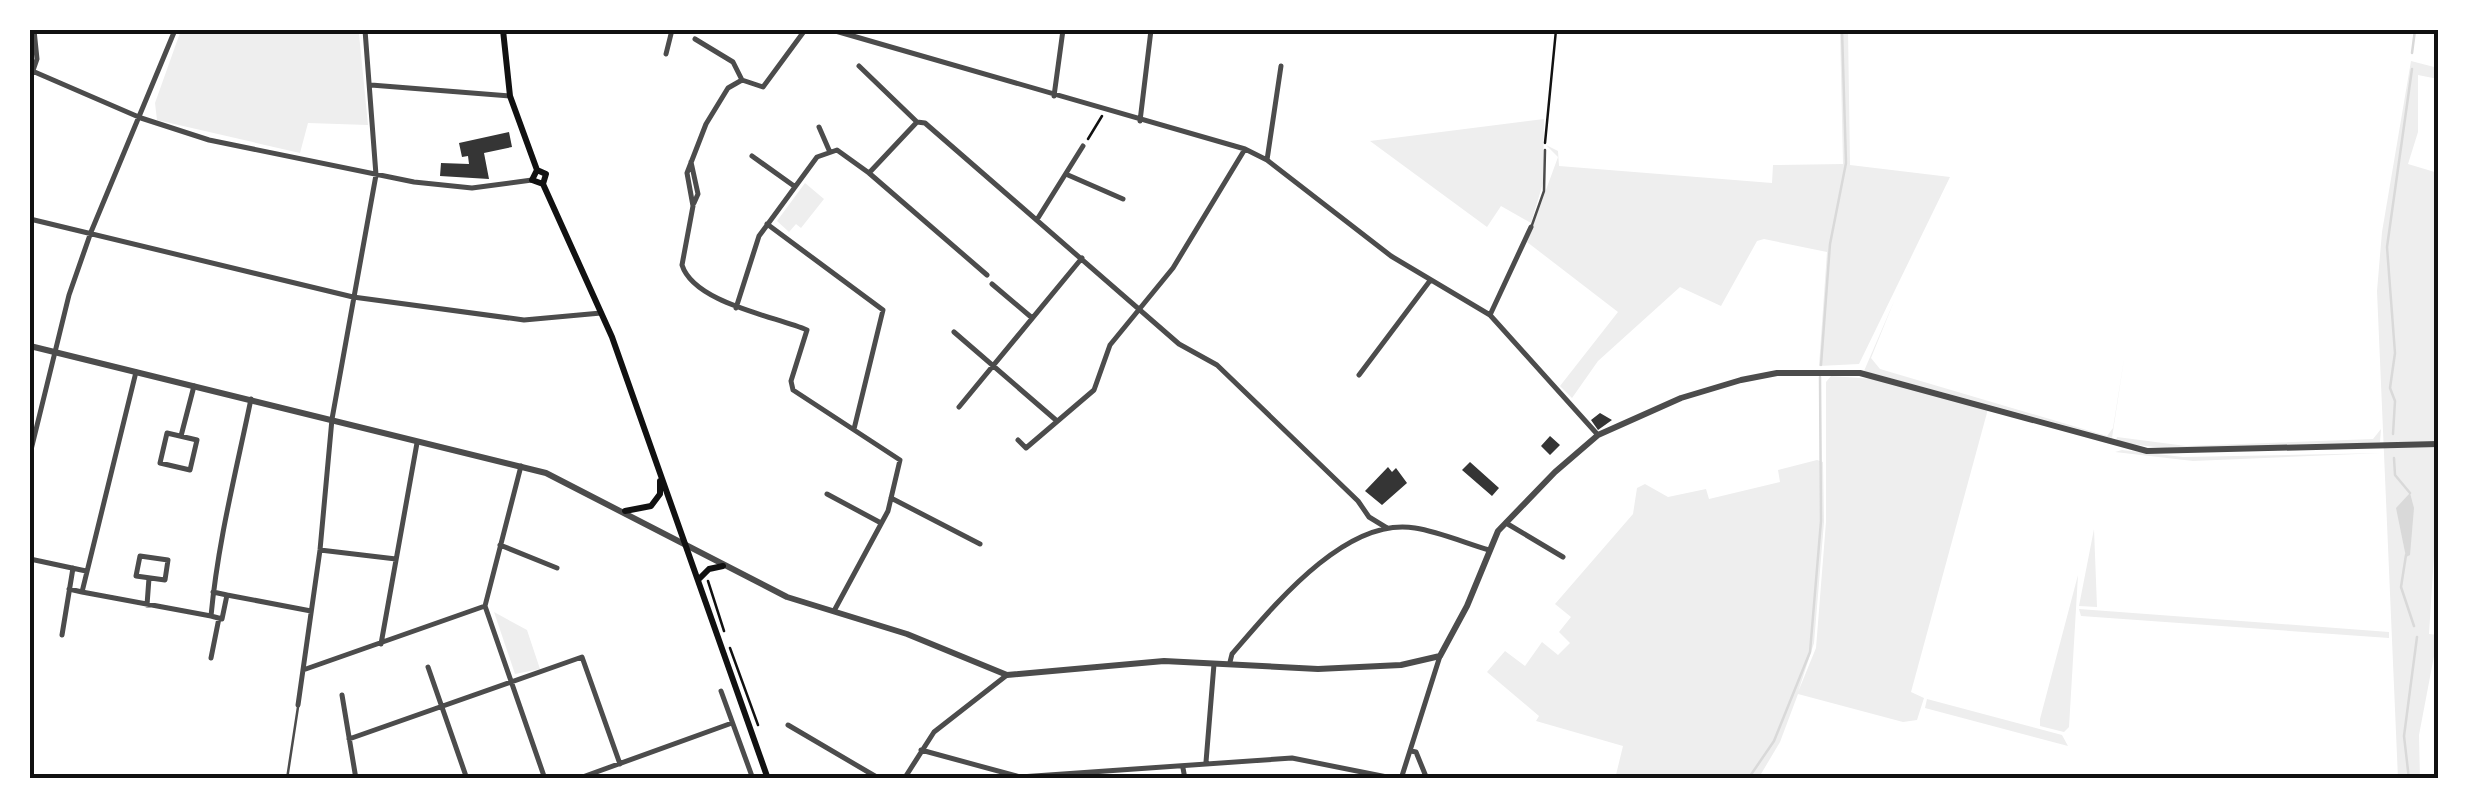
<svg xmlns="http://www.w3.org/2000/svg" width="2468" height="809" font-family="'DejaVu Sans',sans-serif">
<style>
.green{fill:#eee}
.water{fill:#d9d9d9}
.lines{fill:none;stroke-linecap:round;stroke-linejoin:round}
.stream{stroke:#d9d9d9;stroke-width:2.5}
.building{fill:#353535}
.path{stroke:#111;stroke-width:2.5}
.service{stroke:#4c4c4c;stroke-width:2.5}
.minor{stroke:#4c4c4c;stroke-width:5}
.tertiary{stroke:#4c4c4c;stroke-width:6}
.secondary{stroke:#111;stroke-width:6}
.neatline{fill:none;stroke:#111;stroke-width:4}
</style>
<rect width="100%" height="100%" fill="#fff"/>
<path class="green" d="M181,30L359,34L368,125L308,123L300,153L157,120L155,103Z
M1840,30H1848L1850,165L1950,177L1859,364L1819,366L1827,252L1764,239L1757,241L1721,306L1680,287L1598,361L1572,398L1560,386L1618,312L1527,242L1558,157L1546,145L1558,151L1559,166L1772,183L1773,165L1843,164Z
M2411,61L2438,68V79L2418,75V132L2408,164L2438,173V492L2429,634L2438,635L2419,735L2420,779H2398L2377,291L2382,232Z
M1544,119L1543,183L1531,223L1501,206L1487,227L1370,141Z
M805,183L824,199L801,228L796,224L789,232L777,221Z
M1895,299L1871,358L1880,369L2107,436L2113,428L2125,353L2112,438L1864,371Z
M1831,376L1874,379L1988,409L1911,692L1924,698L1917,720L1903,722L1798,694L1780,742L1758,779H1615L1623,746L1536,721L1539,716L1487,672L1505,651L1525,666L1542,642L1558,655L1570,643L1559,632L1571,617L1555,604L1633,514L1637,488L1645,484L1668,497L1706,489L1709,499L1780,482L1778,470L1817,460L1823,462L1824,522L1814,643L1798,692L1816,648L1826,522V382Z
M2381,429L2380,442C2298,446 2197,458 2116,441L2117,437L2186,446L2373,439Z
M2122,450L2183,457L2382,453L2193,461L2115,452Z
M2094,529L2097,607L2079,606Z
M2078,575L2069,727L2064,732L2040,726V719Z
M2079,609L2389,632V638L2081,616Z
M494,612L527,630L540,669L515,674Z
M1927,699L2062,735L2068,746L1925,708Z"/>
<path class="water" d="M2410,493L2414,508L2410,555L2406,557L2396,508Z"/>
<g class="lines">
<path class="stream" d="M2412,53L2415,30
M1821,365L1830,244L1846,163L1842,30
M2393,434L2395,401L2390,388L2395,353L2387,247L2412,69
M2394,458L2395,475L2410,493
M2406,555L2401,587L2414,626
M1748,779L1774,741L1810,652L1821,521L1820,377
M2409,779L2404,736L2417,637"/>
</g>
<path class="building" d="M509,132L512,147L484,153L489,179L440,176L441,163L469,164L468,156L462,157L459,143Z
M1600,413L1612,420L1598,430L1591,420Z
M1550,436L1560,445L1550,455L1541,446Z
M1470,462L1499,488L1492,496L1462,470Z
M1388,467L1392,472L1396,468L1407,483L1382,505L1365,491Z"/>
<g class="lines">
<path class="path" d="M1088,139L1102,116
M1545,143L1556,30
M708,581L724,631
M730,648L758,725"/>
<path class="service" d="M1532,225L1544,191L1545,150
M287,779L298,707"/>
<path class="minor" d="M832,30L1245,149L1267,160L1391,256L1490,315L1598,435
M695,39L733,62L742,80L763,87L805,30
M666,54L672,30
M859,66L917,122L925,123L1179,344L1217,365L1358,501L1369,517L1387,528
M30,70L141,118L209,140L414,182L472,188L532,180
M30,79L37,59L34,30
M742,80L728,88L706,124L687,173L693,206L682,265C694,303 774,316 807,330L791,381L793,390L900,460L888,511L834,611
M371,85L510,96
M1054,96L1063,30
M1140,121L1151,30
M819,127L829,150
M752,156L794,186
M1267,160L1281,66
M691,162L698,194L694,203
M869,173L987,275
M1068,175L1123,199
M1038,218L1083,146
M30,219L353,297L524,320L601,313
M767,224L883,310L854,429
M992,284L1031,317
M736,308L759,236L817,157L837,150L869,173L917,122
M1490,315L1531,227
M954,332L1057,421
M1359,375L1429,282
M959,407L1082,258
M167,433L197,440L190,470L160,463Z
M181,436L194,386
M1018,440L1026,448L1094,390L1110,345L1173,268L1245,149
M30,454L69,295L91,232L175,30
M827,494L881,523
M891,498L980,544
M1506,523L1563,557
M500,545L557,568
M320,550L396,559
M140,556L168,560L165,580L136,576Z
M30,559L86,571
M69,589L82,592L136,372
M82,592L211,616
M213,592L227,595L222,619L211,616C218,541 236,472 251,399
M227,595L311,611
M147,605L149,578
M485,606L545,779
M62,635L73,568
M381,644L417,443
M211,658L219,618
M1230,662L1232,654C1272,608 1345,516 1415,528C1440,532 1465,543 1489,550
M428,667L467,779
M303,670L485,606L521,466
M721,691L753,779
M342,695L356,779
M298,705L320,550L332,419L376,175L365,30
M788,725L880,779
M349,739L582,657L620,764
M921,750L1020,777L1292,758L1397,779
M1411,751L1416,752L1427,779
M1206,762L1214,664
M1183,768L1185,779
M577,779L732,723
M904,779L934,732L1007,675
M1401,779L1440,656"/>
<path class="tertiary" d="M30,346L546,473L787,597L907,634L1007,675L1164,661L1318,669L1401,665L1440,656L1467,606L1498,531L1555,472L1598,435L1681,398L1741,380L1777,373H1860L2147,451L2438,444"/>
<path class="secondary" d="M503,30L510,96L537,170
M537,170L532,180L543,184
M537,170L546,174L543,184
M543,184L612,337L768,779
M625,511L651,506L660,494V481
M699,579L709,569L723,566"/>
</g>
<rect width="2468" height="809" fill="none" stroke="#ffffff" stroke-width="65"/>
<rect x="32" y="32" width="2404" height="744" class="neatline"/>
</svg>
